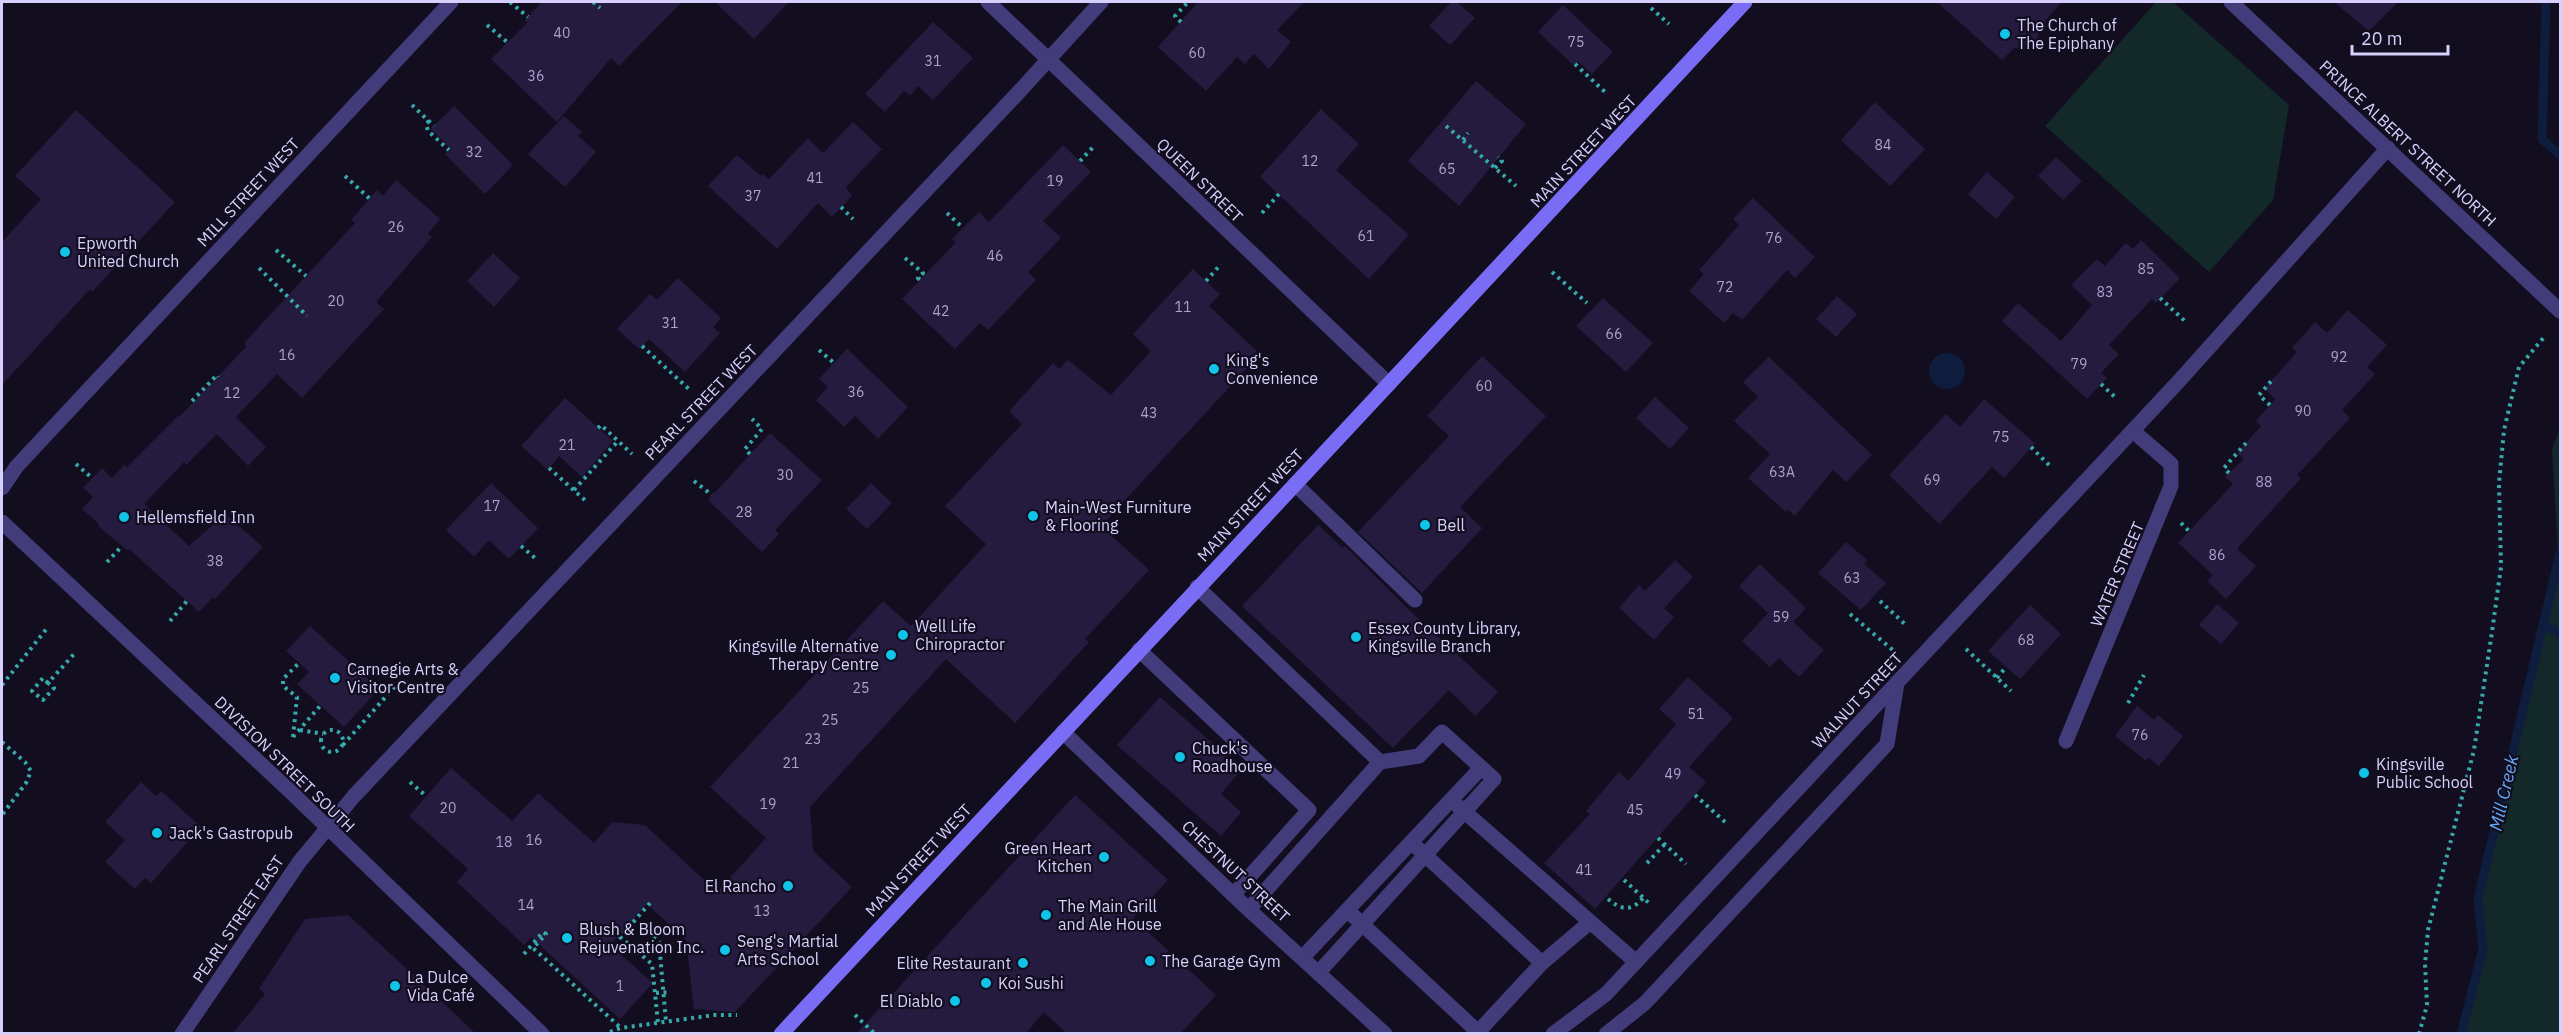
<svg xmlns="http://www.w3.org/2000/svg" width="2562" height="1035" font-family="'IBM Plex Sans',sans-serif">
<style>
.green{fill:#122829}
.water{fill:#0e1d3e}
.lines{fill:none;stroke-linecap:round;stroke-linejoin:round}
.stream{stroke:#0e1d3e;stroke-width:9}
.building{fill:#251b3f}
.path{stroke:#36a9aa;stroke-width:4;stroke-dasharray:3 4.5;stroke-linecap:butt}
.service{stroke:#433c7b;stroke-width:15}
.minor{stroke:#433c7b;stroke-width:15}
.tertiary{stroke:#433c7b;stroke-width:15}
.secondary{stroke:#7a6df5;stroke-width:15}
.path-bridge{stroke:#36a9aa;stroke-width:4;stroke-dasharray:3 4.5;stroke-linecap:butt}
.poi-dot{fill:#0fc4e8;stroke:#120e1f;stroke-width:2}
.labels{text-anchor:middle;stroke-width:4.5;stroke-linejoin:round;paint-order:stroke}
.number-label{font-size:14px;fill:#aba3cd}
.poi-label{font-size:16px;fill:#d8d0fc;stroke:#120e1f;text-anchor:start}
.street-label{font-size:16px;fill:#d8d0fc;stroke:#120e1f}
.water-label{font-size:18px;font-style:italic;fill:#65a8f5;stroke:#120e1f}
</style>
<rect width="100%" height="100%" fill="#120e1f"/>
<path class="green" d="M2156,2H2173L2289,105L2273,200L2209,272L2045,126Z
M2560,428V1033H2461L2483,949L2478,899L2558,553L2552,449Z"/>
<path class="water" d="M1929 371a18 18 0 1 1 36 0a18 18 0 1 1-36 0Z"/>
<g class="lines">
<path class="stream" d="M2546,2L2542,139L2560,155
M2544,624L2560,634
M2461,1034L2483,949L2478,899L2560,553"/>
</g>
<path class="building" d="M542,2H682L619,66L611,58L557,122L491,59L527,23L525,20Z
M715,2H789L754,39Z
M1198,2H1304L1277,30L1291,42L1269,69L1254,54L1245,64L1237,57L1206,91L1158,47Z
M1451,2H1457L1475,18L1450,45L1429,26Z
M1937,2H2062L2038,29V38L2030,47L2014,48L2002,60Z
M2334,2H2398L2369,31Z
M1563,5L1613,52L1592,74L1579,62L1573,65L1538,32Z
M933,22L973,58L933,100L918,86L910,96L904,91L885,112L865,94Z
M1476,81L1526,124L1459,206L1408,161Z
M1875,102L1925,149L1890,186L1841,140Z
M454,106L513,165L485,194L445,154L451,149L431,129Z
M1321,109L1359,144L1336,170L1409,235L1369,279L1260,177Z
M76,110L175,202L92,292L90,289L2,385V242L41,199L15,176Z
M564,116L582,132L578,136L596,152L565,187L528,154Z
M853,122L882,149L846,187L852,196L832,217L818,203L777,249L708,186L737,155L761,176L763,174L769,179L808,138L823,153Z
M1063,145L1091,172L1043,221L1061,238L1028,272L1036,280L988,330L980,323L955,349L902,299L956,242L952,239L979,212L989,222Z
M2056,157L2082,181L2063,200L2038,176Z
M1987,172L2015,197L1996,219L1968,194Z
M396,180L440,219L428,234L432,237L376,302L384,309L302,398L277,374L236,417L266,447L248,466L217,434L186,465L184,462L144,504L189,546L225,514L263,547L215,599L213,597L199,612L129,549L128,551L98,526L99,524L82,509L93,497L83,488L102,468L112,478L124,465L127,467L179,415L180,416L247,346L244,343L355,223L351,220L377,190L383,196Z
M1753,198L1815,257L1795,278L1787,270L1742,320L1733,313L1724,323L1689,291L1704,274L1699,270L1739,225L1733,219Z
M2141,240L2180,278L2156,303L2152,299L2109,345L2119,354L2101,373L2107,378L2087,399L2002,321L2018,303L2061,341L2092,305L2071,285L2097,259L2105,266L2126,243L2133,249Z
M493,253L520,278L494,307L467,281Z
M1193,269L1220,294L1209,306L1260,354L1101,526L1149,570L1085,639L1089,642L1015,723L946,659L810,807L813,851L852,887L735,1012L694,1009L686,940L647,904L610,945L653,983L620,1019L531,937L524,945L457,882L468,869L409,816L451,768L512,821L538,793L594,843L612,822L645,825L717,892L766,838L710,787L883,601L911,626L986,544L945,506L1022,424L1009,411L1053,363L1059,369L1068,360L1111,395L1151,351L1133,334Z
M678,278L721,318L713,327L720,333L685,372L649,339L639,349L617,329L650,294L657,300Z
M1837,296L1857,314L1836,337L1816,319Z
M1603,298L1653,343L1626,372L1576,326Z
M2348,310L2387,345L2367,367L2375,374L2342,410L2350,418L2297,475L2301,478L2237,549L2256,566L2226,599L2207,581L2213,575L2178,543L2233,484L2225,477L2244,459L2237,453L2261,426L2256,421L2275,399L2264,389L2297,352L2292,348L2315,322L2327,333Z
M847,349L908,407L878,439L855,416L844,427L816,400L828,387L819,379Z
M1482,356L1546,416L1460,507L1482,528L1422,593L1358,532L1449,436L1427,416Z
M1769,357L1872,455L1846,482L1833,470L1795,516L1788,510L1786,512L1748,478L1770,454L1734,421L1758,397L1743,382Z
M1655,397L1689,428L1670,449L1636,418Z
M565,398L613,441L582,477L559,456L548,470L521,446Z
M1984,399L2035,443L2004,478L1992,467L1939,524L1889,475L1946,414L1960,427Z
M770,433L822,480L775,530L779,534L762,552L708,500Z
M491,483L538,528L509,559L489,540L474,557L446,530Z
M871,483L892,503L867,529L846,509Z
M1318,525L1343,548L1345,546L1407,608L1498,692L1475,716L1449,690L1393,748L1242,606Z
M1846,542L1867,560L1864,564L1886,583L1861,610L1818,573Z
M1675,560L1693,577L1664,608L1674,617L1654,640L1619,608L1639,585L1645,591Z
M1760,564L1806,608L1793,622L1824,650L1799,677L1779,658L1770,667L1742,641L1768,613L1739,586Z
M2217,604L2239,623L2221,644L2199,625Z
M2030,605L2061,634L2020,679L1988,651Z
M310,626L379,689L344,727L297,684L309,672L286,651Z
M1688,677L1733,718L1689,767L1706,782L1595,909L1544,863L1590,814L1586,811L1619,772L1628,781L1676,724L1659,709Z
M1160,697L1242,769L1221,794L1241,812L1221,836L1117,745Z
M2137,706L2154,720L2158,715L2183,736L2159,766L2148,757L2146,761L2115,736Z
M141,782L156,796L161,791L201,827L151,883L145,878L135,889L105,862L125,840L105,822Z
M1075,795L1168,880L1133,918L1216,995L1180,1034H1067L1044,1012L1025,1034H856Z
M348,915L418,979L476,1034H232L265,994L259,989L305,919Z"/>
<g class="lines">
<path class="path" d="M510,2L528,17
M593,2L600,8
M1651,8L1669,24
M1181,22L1175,16L1188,2
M487,25L507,42
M1575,64L1605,92
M412,105L434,126
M429,121L426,124L428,131L449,150
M1446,126L1516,186
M1463,140L1468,133
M1080,161L1095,145
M1495,168L1502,161L1498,157
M345,176L370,199
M841,207L853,219
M947,213L963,228
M1262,213L1279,194
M276,250L306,276
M905,258L923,273L918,278L920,280
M259,268L307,316
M1552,272L1587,303
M1206,281L1221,264
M2160,298L2186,322
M642,346L691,391
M819,350L834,363
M2101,384L2116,398
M192,401L217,375L218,377
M2270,405L2259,395L2274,378
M598,428L601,425L632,454
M2031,447L2052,468
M750,454L745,449L762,429L752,419
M76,464L92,478
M549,468L587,502
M2229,473L2224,468L2246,443
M694,481L712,495
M574,490L618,441
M2181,523L2189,531
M521,546L535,558
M107,562L122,546
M1880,601L1907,626
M1850,614L1894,651
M170,621L187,601
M1966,649L2011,691
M1997,678L2006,667
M48,683L43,678L32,691L43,700L54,688L48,683L75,653
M2,685L48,627
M2128,703L2144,675
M321 741a11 11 0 1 1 22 0a11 11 0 1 1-22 0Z
M300,730L323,734
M293,737L297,697L283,686V679L299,663
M293,737L320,706
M2,742L25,762L31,771L26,783L2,815
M343,745L397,684
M410,782L426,796
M1695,795L1725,822
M1658,838L1686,864
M1647,863L1665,844
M1624,880L1650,904
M1608,899C1621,910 1631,912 1643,898
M650,903L620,937L652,964L658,1023
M642,927L659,942L666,1022
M524,954L543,932L546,934L533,948L621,1028
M855,1015L875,1034
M610,1032L621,1028L714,1015H737
M2419,1034L2427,1005L2425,964L2428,930L2474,750L2492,632L2501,567L2499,483L2504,430L2519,367L2545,336"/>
<path class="service" d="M1295,484L1415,600
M1197,587L1380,762L1249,909
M1139,650L1309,810L1233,895
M1458,806L1636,962
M1348,911L1478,1032L1542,963L1412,843
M1303,957L1481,768
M1542,963L1589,923
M1319,972L1494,779L1442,732L1419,756L1380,762
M1606,1034L1645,1003L1887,744L1897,683"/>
<path class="minor" d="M2231,2L2560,311
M2,488L17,466L451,2
M1063,732L1247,908L1385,1034
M2066,741L2171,486V464L2133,431
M182,1034L300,861L354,796L1016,95L1101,2
M1553,1034L1606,994L2179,381L2388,148"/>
<path class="tertiary" d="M988,2L1389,384
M2,522L293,794L542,1034"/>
<path class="secondary" d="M781,1034C1102,690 1425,347 1745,2"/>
<path class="path-bridge" d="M656,993L670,992"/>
</g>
<g class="poi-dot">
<circle cx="2005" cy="34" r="6"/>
<circle cx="65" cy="252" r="6"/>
<circle cx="1214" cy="369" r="6"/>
<circle cx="1033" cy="516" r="6"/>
<circle cx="124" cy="517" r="6"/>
<circle cx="1425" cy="525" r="6"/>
<circle cx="903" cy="635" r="6"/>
<circle cx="1356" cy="637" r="6"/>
<circle cx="891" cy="655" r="6"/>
<circle cx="335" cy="678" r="6"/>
<circle cx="1180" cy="757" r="6"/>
<circle cx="2364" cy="773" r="6"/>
<circle cx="157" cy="833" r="6"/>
<circle cx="1104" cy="857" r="6"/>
<circle cx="788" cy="886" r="6"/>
<circle cx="1046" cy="915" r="6"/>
<circle cx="567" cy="938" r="6"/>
<circle cx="725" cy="950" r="6"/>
<circle cx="1150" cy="961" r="6"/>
<circle cx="1023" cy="963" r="6"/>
<circle cx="986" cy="983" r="6"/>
<circle cx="395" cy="986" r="6"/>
<circle cx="955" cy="1001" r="6"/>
</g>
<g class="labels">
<g class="number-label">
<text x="562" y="38">40</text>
<text x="1576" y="47">75</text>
<text x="1197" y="58">60</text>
<text x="933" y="66">31</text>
<text x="536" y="81">36</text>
<text x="1883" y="150">84</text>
<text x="474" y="157">32</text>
<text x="1310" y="166">12</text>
<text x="1447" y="174">65</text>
<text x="815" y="183">41</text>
<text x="1055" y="186">19</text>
<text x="753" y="201">37</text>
<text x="396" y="232">26</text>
<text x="1366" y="241">61</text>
<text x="1774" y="243">76</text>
<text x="995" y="261">46</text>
<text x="2146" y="274">85</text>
<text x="1725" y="292">72</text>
<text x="2105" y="297">83</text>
<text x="336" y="306">20</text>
<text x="1183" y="312">11</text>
<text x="941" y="316">42</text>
<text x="670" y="328">31</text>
<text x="1614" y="339">66</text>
<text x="287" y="360">16</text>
<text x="2339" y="362">92</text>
<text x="2079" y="369">79</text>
<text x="1484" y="391">60</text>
<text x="856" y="397">36</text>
<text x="232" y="398">12</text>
<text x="2303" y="416">90</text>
<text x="1149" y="418">43</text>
<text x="2001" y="442">75</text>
<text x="567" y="450">21</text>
<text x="1782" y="477">63A</text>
<text x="785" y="480">30</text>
<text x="1932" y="485">69</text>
<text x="2264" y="487">88</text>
<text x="492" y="511">17</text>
<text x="744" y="517">28</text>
<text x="2217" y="560">86</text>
<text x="215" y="566">38</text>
<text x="1852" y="583">63</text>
<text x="1781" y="622">59</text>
<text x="2026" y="645">68</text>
<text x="861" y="693">25</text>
<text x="1696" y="719">51</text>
<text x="830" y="725">25</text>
<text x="2140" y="740">76</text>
<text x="813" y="744">23</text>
<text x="791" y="768">21</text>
<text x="1673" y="779">49</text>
<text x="768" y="809">19</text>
<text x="448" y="813">20</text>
<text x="1635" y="815">45</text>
<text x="534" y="845">16</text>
<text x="504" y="847">18</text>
<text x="1584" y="875">41</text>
<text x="526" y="910">14</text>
<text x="762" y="916">13</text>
<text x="620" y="991">1</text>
</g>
<g class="poi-label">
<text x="2017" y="31">The Church of<tspan x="2017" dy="18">The Epiphany</tspan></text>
<text x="77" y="249">Epworth<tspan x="77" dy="18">United Church</tspan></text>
<text x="1226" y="366">King's<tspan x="1226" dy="18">Convenience</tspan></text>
<text x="1045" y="513">Main-West Furniture<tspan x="1045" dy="18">&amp; Flooring</tspan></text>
<text x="136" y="523">Hellemsfield Inn</text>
<text x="1437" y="531">Bell</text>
<text x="915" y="632">Well Life<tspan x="915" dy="18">Chiropractor</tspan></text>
<text x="1368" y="634">Essex County Library,<tspan x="1368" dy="18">Kingsville Branch</tspan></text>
<text x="879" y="652" text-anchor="end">Kingsville Alternative<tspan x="879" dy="18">Therapy Centre</tspan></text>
<text x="347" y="675">Carnegie Arts &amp;<tspan x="347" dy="18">Visitor Centre</tspan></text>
<text x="1192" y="754">Chuck's<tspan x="1192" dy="18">Roadhouse</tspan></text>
<text x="2376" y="770">Kingsville<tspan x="2376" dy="18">Public School</tspan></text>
<text x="169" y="839">Jack's Gastropub</text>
<text x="1092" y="854" text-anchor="end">Green Heart<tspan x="1092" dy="18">Kitchen</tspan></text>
<text x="776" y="892" text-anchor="end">El Rancho</text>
<text x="1058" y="912">The Main Grill<tspan x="1058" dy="18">and Ale House</tspan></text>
<text x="579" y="935">Blush &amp; Bloom<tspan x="579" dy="18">Rejuvenation Inc.</tspan></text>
<text x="737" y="947">Seng's Martial<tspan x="737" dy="18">Arts School</tspan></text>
<text x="1162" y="967">The Garage Gym</text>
<text x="1011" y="969" text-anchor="end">Elite Restaurant</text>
<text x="407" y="983">La Dulce<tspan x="407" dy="18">Vida Café</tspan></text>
<text x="998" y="989">Koi Sushi</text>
<text x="943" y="1007" text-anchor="end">El Diablo</text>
</g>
<g class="street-label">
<text transform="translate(2408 143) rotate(43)" y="6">PRINCE ALBERT STREET NORTH</text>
<text transform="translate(1583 151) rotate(-47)" y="6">MAIN STREET WEST</text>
<text transform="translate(1200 180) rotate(44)" y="6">QUEEN STREET</text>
<text transform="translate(248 192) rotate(-47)" y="6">MILL STREET WEST</text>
<text transform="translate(701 402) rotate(-46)" y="6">PEARL STREET WEST</text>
<text transform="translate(1250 505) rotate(-47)" y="6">MAIN STREET WEST</text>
<text transform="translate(2117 574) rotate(-67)" y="6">WATER STREET</text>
<text transform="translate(1857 700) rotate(-47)" y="6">WALNUT STREET</text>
<text transform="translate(285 764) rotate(44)" y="6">DIVISION STREET SOUTH</text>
<text transform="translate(918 860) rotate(-47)" y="6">MAIN STREET WEST</text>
<text transform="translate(1236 871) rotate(43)" y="6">CHESTNUT STREET</text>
<text transform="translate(238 919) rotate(-56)" y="6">PEARL STREET EAST</text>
</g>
<g class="water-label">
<text transform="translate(2504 793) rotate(-77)" y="6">Mill Creek</text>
</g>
</g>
<rect width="2562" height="1035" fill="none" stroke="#d8d0fc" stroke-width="6"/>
<path d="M2352 45v9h96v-9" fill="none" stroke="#d8d0fc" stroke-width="3"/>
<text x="2361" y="45" font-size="18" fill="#d8d0fc" stroke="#120e1f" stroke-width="4.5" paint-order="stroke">20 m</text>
</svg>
